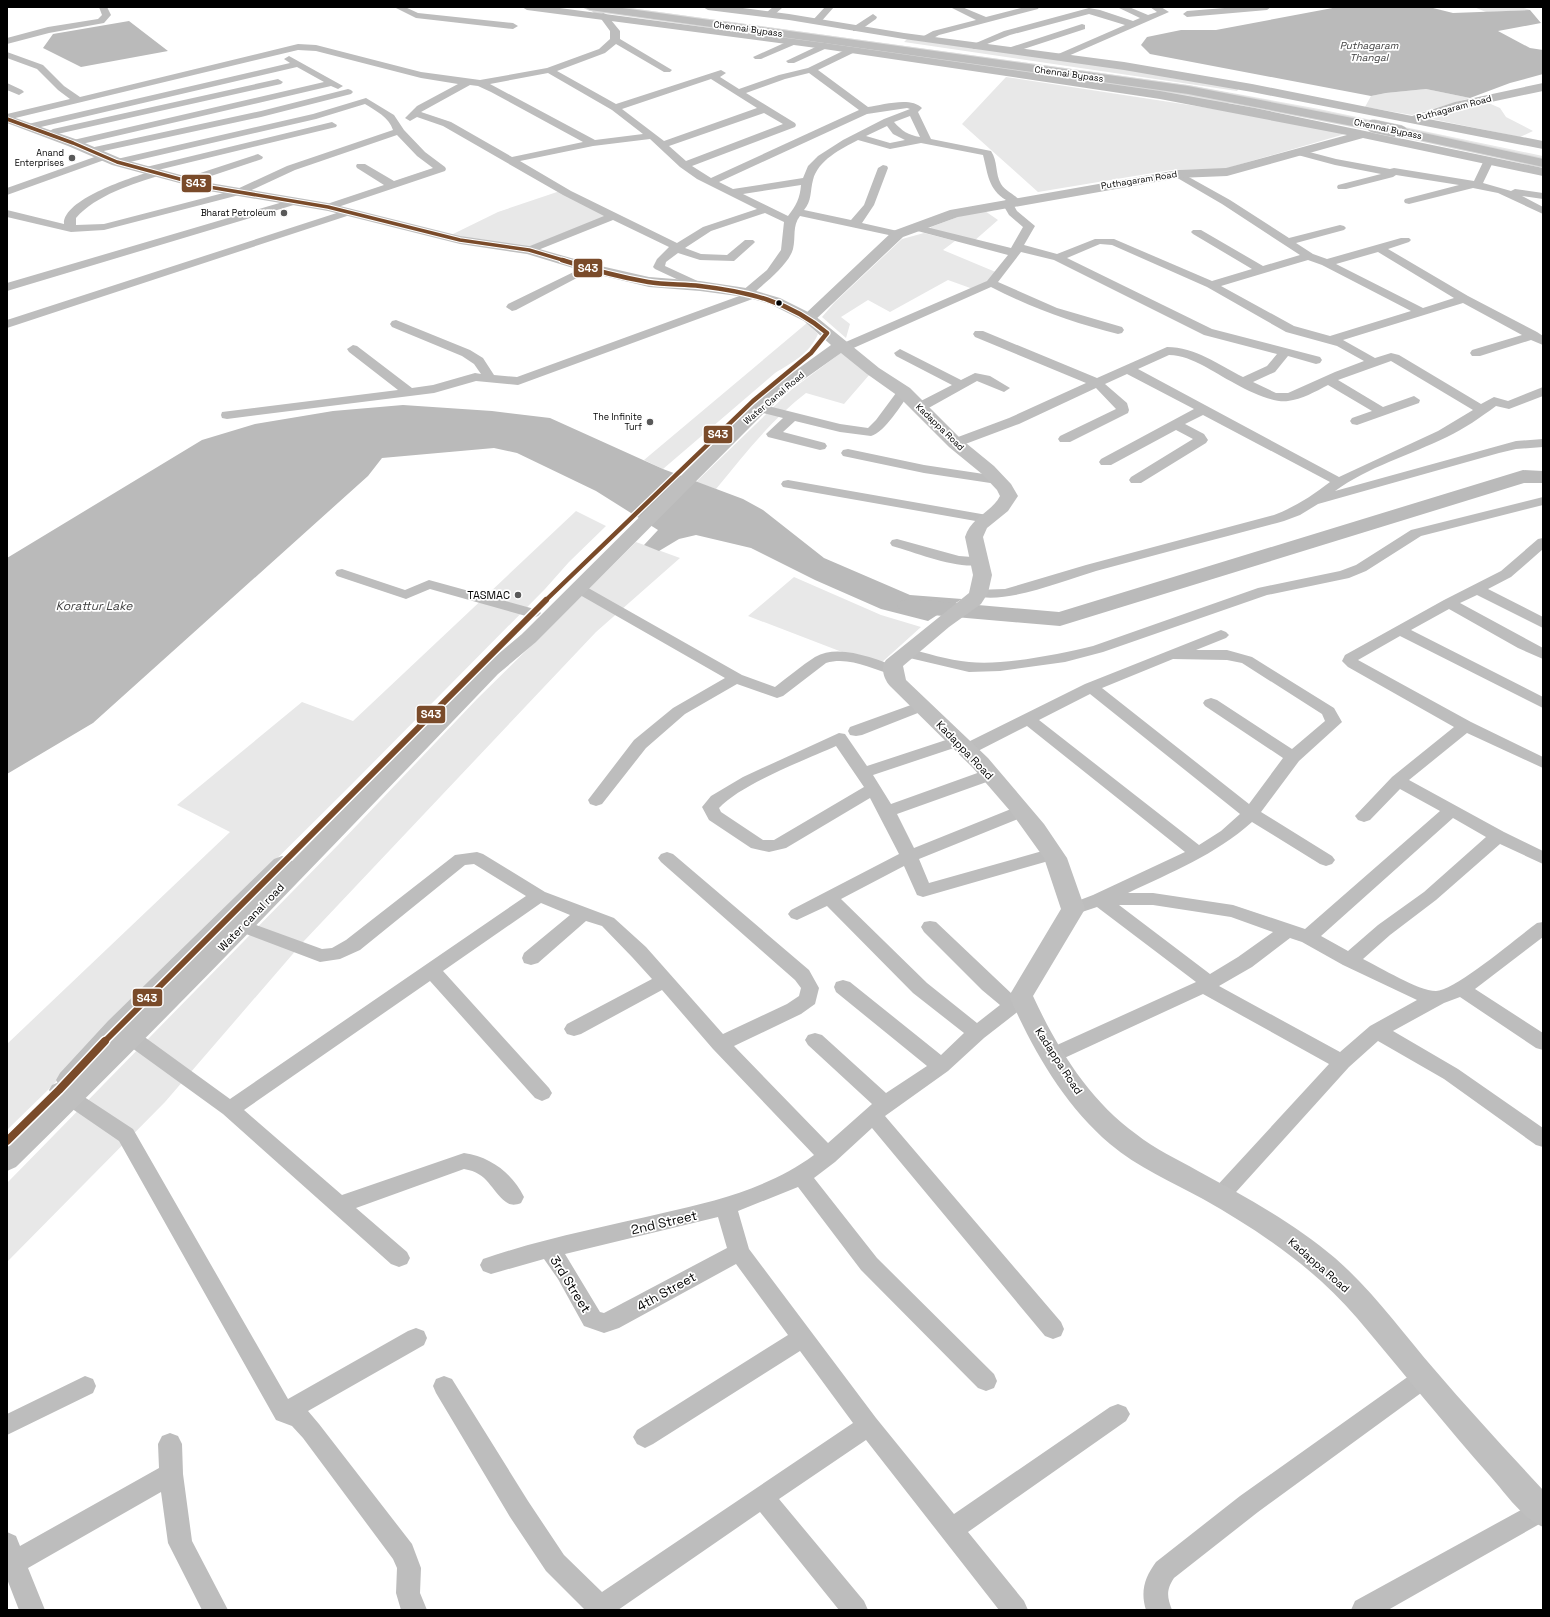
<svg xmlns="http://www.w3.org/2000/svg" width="1550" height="1617" font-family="'Space Grotesk',sans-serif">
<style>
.green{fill:#e8e8e8}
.water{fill:#bababa}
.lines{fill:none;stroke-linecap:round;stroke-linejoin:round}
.river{fill:#bababa;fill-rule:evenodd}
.minor-tunnel{stroke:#d9d9d9;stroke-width:10;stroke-dasharray:10 5;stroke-linecap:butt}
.trunk-casing{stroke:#dbdbdb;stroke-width:2}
.minor{fill:#bdbdbd;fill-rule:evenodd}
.tertiary{fill:#bdbdbd;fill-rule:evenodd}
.secondary{fill:#bfbfbf;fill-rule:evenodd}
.trunk{fill:#bdbdbd;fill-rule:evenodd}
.trunk-bridge-casing{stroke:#dbdbdb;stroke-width:14;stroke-linecap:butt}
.trunk-bridge{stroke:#bdbdbd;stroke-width:13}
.bus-1-far3-casing{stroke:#fff;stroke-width:5.5}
.bus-1-far2-casing{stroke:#fff;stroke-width:7}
.bus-1-far1-casing{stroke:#fff;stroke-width:9}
.bus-1-casing{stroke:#fff;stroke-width:11}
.bus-1-far3{stroke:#7a4b2a;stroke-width:3.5}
.bus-1-far2{stroke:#7a4b2a;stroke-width:4.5}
.bus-1-far1{stroke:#7a4b2a;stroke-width:6}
.bus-1{stroke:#7a4b2a;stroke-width:8}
.poi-dot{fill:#595959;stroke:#fff;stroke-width:1.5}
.bus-dot{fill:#000;stroke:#fff;stroke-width:1.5}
.labels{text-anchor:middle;stroke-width:3.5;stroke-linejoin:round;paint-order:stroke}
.far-street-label{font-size:9px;fill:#000;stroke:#fff}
.far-poi-label{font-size:9px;fill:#000;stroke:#fff;text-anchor:end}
.far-water-label{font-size:10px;font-style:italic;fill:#3e3e3e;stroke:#fff}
.poi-label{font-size:11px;fill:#000;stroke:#fff;text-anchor:end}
.street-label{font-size:11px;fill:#000;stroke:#fff}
.water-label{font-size:12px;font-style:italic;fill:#3e3e3e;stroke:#fff}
.near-street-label{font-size:13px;fill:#000;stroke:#fff}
.line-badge{stroke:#fff;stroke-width:1.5}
.badge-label{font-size:11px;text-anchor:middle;font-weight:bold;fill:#fff}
</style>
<rect width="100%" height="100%" fill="#fff"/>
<path class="green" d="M601,7H623L1194,86L1319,109L1543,156V161L1315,112Z
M1474,7H1521L1530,10L1486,12Z
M907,39L1122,68L1240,87L1237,91L904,42Z
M895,51L1231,100L1227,105L892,56Z
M1006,77L1248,114L1345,134L1224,169L1171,170L1038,192L962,124Z
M1426,89L1470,98L1412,115L1365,107L1371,96L1386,93Z
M1486,102L1500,108L1506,117L1533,131L1520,137L1427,118Z
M560,191L606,216L529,247L451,235L498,212Z
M985,211L998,220L974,241L930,229L931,227L966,214Z
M924,233L955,241L943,250L998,273L994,278L973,289L948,280L890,312L868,300L841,317L850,324L846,338L822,317L835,302L902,239Z
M807,323L818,334C810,353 792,363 775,373L663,469L644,460Z
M842,352L870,374L844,404L806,393C771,420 744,455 716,489L696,482L791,390Z
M576,511L606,526L569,562L545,589L351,785L111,1023L51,1087L7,1130V1044L230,832L177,805L302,702L353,721Z
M636,542L680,558L596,632L304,941L165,1102L7,1262V1183L339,844L477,699Z
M794,577L881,615L921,627L881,663L842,652L748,616Z"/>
<path class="water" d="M1338,7H1429L1453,13L1530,10L1541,23L1498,31L1530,48L1543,50V74L1510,83L1470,98L1426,89L1386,93L1371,96L1150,54L1141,45L1147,37L1181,30H1216Z
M129,21L168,51L81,67L43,48L53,34Z
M403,405L492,411L550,418L663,469L743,499L763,510L824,558L910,595L962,599L928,621L881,609L815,580L751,548L696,535L679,539L659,551L644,545L658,530L596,491L517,453L494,448L382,458L368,476L93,723L7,774V558L202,440L255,424L333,411Z"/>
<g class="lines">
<path class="river" d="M1523,470L1543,471V483H1524L1060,626L909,613L901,611L897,606L901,601L909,599L1059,612Z"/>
<path class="minor-tunnel" d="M595,7L603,16"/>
<defs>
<path id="trunk" d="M584,7H615L1188,86L1373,122L1380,126L1373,130L1188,94L590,10Z
M1401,128L1543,159V167L1396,135L1394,132L1396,129Z"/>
</defs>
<use href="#trunk" class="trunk-casing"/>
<path class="minor" d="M99,7H107L111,15L104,23L49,33L7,44V38L48,27L98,19L102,15Z
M394,7H405L418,13L513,23L518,26L513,29L416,18Z
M773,7H783L773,16H767V12Z
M825,7H834L819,24H813V20Z
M950,7H962L986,17L1025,7H1039L1038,9L939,35L928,41H922V37L933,31L976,20Z
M1117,7H1129L1148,15L1157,12L1150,7H1161L1169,12L1059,60L1056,59V55L1125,25L1089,14L1010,35L977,48L974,49L969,46L1004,31L1089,8L1100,10L1133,21L1140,18Z
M1237,7H1271L1267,10L1187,17L1183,14L1187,11Z
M603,13L606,14L620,31V39L672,70L670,72H664L616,44L605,53L557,71L616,104L721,70L726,73L720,77L739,89L779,75L808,68L847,49H853V53L818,70L868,107C882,105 911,96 922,108L918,112L931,139L991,151C998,161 995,174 1001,184C1006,192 1015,194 1020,201L1019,203L1013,204L1017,211L1035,226L1024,245L1057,254L1095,239H1114L1212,281L1252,269L1193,234L1191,232L1193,230H1201L1263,266L1300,255L1222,204L1174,176L1173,174L1174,172L1178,171L1230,200L1289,238L1340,225L1344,226L1346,228L1344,230L1296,243L1313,254L1327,259L1401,238H1409L1411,240L1409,242L1388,249L1468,296L1537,332L1543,336V345L1531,340L1480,356H1472L1470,353L1472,350L1522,335L1463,303L1343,340L1375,358L1391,353L1399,355L1481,404L1494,397L1508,401L1543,387V396L1509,409L1496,406C1481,417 1464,429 1447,437C1410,455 1368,467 1335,491L1516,441L1543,439V447L1516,449L1499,453L1318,504L1300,515L1284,521C1221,538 1158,554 1096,571C1062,581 1008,604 975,596L973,593L975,590L1005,589L1086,565L1274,515C1295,507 1312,496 1330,482L1203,415L1185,424L1204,434L1208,440L1206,443L1141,483H1131L1129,480L1131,477L1193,439L1176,430L1111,465H1101L1099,462L1101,459L1194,409L1127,374L1105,384L1127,403L1129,410L1128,413L1070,442H1060L1058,439L1060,436L1116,409L1096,388L1019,424L960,446H950L948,443L950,440L1009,418L1086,383L975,337L973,334L975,331H983L1097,378L1167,347C1195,347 1219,365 1243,377L1267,366L1277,354L1204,335L1054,260L1021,252L998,282L1057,308L1122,327L1124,330L1122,333L1118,334C1073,323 1032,308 991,287L849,350H841L839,347L841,344L987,281L1008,255L910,229L908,227L914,224L1011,248L1023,227L1009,215L1002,203L1006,200C988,189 988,174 983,155L921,143L890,149L858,140C841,149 818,160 813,180C810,191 812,201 804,210L851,220L864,205L878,168L883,165L887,166L888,168L874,205L862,223L902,232L904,234L902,236L898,237L800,216C792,226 796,237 793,249C789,264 766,282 755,292L760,295L758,297L518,385L476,381L434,393L227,419L222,418L221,415L222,412L398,390L349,352L347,349L353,345L357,346L412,388L433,385L475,373L481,374L474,364L462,356L392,327L390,324L392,321L396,320L470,350L483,358L494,375L517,377L742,295L740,293L742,291L767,270L781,250L784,222L765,213L711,231L685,248L701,254L727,255L745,240H753L755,242L753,244L734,261L700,260L678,253L666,262L665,266L704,284L706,286L700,290L655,269L653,267L657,259L669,247L613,220L533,252H525L523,250L525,248L604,216L563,195L443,126L417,117L410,121L405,118L417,106L458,84L421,78L316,51L298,50L7,120V114L70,99L58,90L37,69L7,58V52L43,65L64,86L80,97L298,44L316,45L421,72L480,80L547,68L599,49L610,39V31L599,16ZM548,73L612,110L643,134L595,140L490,84ZM809,73L859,110L711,178L692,166L795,127L796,125L795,123L746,93L785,79ZM711,79L757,108L664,141L622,109ZM470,85L478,86L491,92L583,142L512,157L451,122L421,112ZM907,108L910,109L884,119L843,140L818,156L808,166L803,178L733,189L719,182L867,114ZM764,113L783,124L686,161L669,146ZM910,116L920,137C908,135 902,131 894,122ZM887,126L893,134L905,140L890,143L866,136ZM650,139L680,167L697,179L757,209L703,227L677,243L571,191L520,161L593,146ZM801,185C800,198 796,206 788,216L743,194ZM1100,244L1112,245L1207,287L1286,332L1337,346L1364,361L1335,372L1288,393H1276L1253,382L1275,372L1288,356L1316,364L1320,363L1322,360L1320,357L1212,329L1067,258ZM1378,252L1454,298L1423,308L1336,264ZM1308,260L1322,265L1411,311L1330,336L1294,326L1221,286ZM1169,355C1182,355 1192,360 1204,366C1224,377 1265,404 1288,401C1302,399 1315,392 1328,385L1372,411L1352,418L1350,421L1352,424L1357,425L1419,403L1420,400L1414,396L1383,407L1338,380L1391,361L1473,410L1438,431L1339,477L1138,369Z
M873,14L877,17L876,19L859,31H853V27Z
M1082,24L1085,25V29L1011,53H1005L1003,51L1005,49Z
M793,39L796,40V44L761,59H755L753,57Z
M824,43L827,44V48L794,63H788L786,61Z
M289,56L343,86L338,89L331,86L73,146L68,143L69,141L324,82L297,67L28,130L23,127L28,124L290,63L284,59Z
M278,79L283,82L281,84L53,135L48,132L53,129Z
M7,83L22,90L24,92L19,95L7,90Z
M348,89L351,90L353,92L351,94L261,117L90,154L85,151L90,148L261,111Z
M366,98L394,115L404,130L425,152L445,167L446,169L445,171L332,209H324L323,207L324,205L384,185L357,168L356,166L357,164H365L394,181L433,168L417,156L397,135L295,170L243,194L104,230L71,232L7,217V210L64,224C63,200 127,179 146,173L141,170L142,168L332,122L337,125L336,127L158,170L162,173L161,175C133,184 96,195 76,218V225L104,224L235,190L287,166L393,130C389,117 376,111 365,104L316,119L117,165L112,162L117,159L313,114Z
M1298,149L1336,159L1390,169L1394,168L1474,181L1485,158H1493L1494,160L1483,183L1511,191L1515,189L1543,193V199L1522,196L1543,207V214L1498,193L1473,188L1409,204L1405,203L1404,201L1405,199L1459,185L1396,175L1393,177L1346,189H1338L1337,187L1338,185L1381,174L1335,165L1294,154L1293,152Z
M103,154L108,157L107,159L7,195V188Z
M258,154L263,157L262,159L190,183L186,184L181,181L182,179Z
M293,199L298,202L297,204L7,291V283Z
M349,209L354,212L353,214L7,328V320Z
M588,265L594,268L592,270L516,310L512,311L506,307L508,304Z
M900,349L961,380L975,373L990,376L1010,388L1004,392L977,381L925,410H915L914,407L915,404L952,385L896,356L894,353Z
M904,388L910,392C902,404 885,432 871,436L840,432L795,421L783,432L825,443L827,446L825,449L820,450L768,437L766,434L783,418L755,411L754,408L760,404L840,424L868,428L876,420L899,389Z
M848,449L924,465L997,476L1002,477L1004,480L1002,483L997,484L924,473L843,456L841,453L843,450Z
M788,480L987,515L992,516L994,519L992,522L987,523L783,487L781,484L783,481Z
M1543,497V505L1421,536L1366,571L1349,578L1267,595L1103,652L1065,662L1000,671L969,672L901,656L898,653L901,650L906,648C926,653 948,660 969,662C1003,666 1059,654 1093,646L1258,588L1340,571L1356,565L1411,530Z
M1543,538V549L1511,577L1488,589L1543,617V628L1477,595L1460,603L1543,648V659L1518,648L1449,609L1411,630L1543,697V708L1400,636L1358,660L1471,722L1543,757V768L1467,733L1409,780L1504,832L1543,851V864L1500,844L1436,900L1390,935L1363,959C1380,967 1418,991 1436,991C1455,991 1518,937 1537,923L1543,922V937L1475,989L1543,1033V1050L1536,1048L1460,997L1444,1003L1393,1031L1458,1069L1543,1128V1147L1536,1145L1444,1079L1378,1041L1349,1067L1227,1202L1220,1204L1213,1202L1210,1196L1213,1190L1329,1064L1203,994L1060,1060L1053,1062L1046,1060L1043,1055L1046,1050L1196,982L1097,907L1073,915L1067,913L1064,909L1067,905L1093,895L1185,852L1027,726L972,754L966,755L960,754L958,750L963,745L873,775L891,804L983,771L989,770L995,771L997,775L995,779L897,814L914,848L1016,807L1022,805L1028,807L1031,811L1028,815L919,859L929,883L1053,848L1059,850L1062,854L1059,858L923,897L917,895L904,866L841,899L927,983L977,1023L1000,1005L982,990L924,932L921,927L924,922L930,921L936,922L1012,994L1021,989L1028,991L1030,996L1020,1010L984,1038L948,1071L885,1116L1061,1322L1064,1329L1061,1336L1053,1339L1045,1336L872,1128L835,1162L814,1178L877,1258L994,1374L997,1381L994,1388L986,1391L978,1388L861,1270L798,1187L738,1211L749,1249L876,1418L954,1514L1110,1407L1118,1404L1126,1407L1130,1414L1126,1421L968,1532L1024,1601L1028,1610H999L866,1440L779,1499L864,1601L868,1610H839L760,1512L618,1610H585L546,1571L510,1517L436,1393L433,1386L436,1379L444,1376L452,1379L528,1501L564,1555L602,1592L853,1423L800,1351L653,1444L645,1448L637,1444L633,1437L637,1430L788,1335L736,1264L619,1328L604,1333L584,1326L558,1279L544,1259L491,1274L483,1271L480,1265L483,1259C541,1239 603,1227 663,1213C716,1201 769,1188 814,1155L713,1049L662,990L581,1034L574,1036L567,1034L564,1029L567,1024L652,979L632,957L602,926L586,921L538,963L531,965L524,963L522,958L524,953L570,915L541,903L443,971L549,1088L552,1093L549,1098L542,1101L535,1098L430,981L244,1110L342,1195L464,1153C491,1157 512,1173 524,1197L521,1203C516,1205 511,1206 506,1202C490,1190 489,1173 464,1169L356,1208L407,1252L410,1258L407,1264L399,1267L391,1264L223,1114L114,1035L111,1030L114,1025L121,1023L128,1025L230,1099L526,896L474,864L465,865L360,950L340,959L320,962L225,926L222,922L225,918L231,916L322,949L332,948L346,940L455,855L477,852L483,854L545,892L614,918L646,947L723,1034L787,1004L799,996L801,988L795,980L661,862L658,858L661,854L667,852L673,854L809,970L819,988L815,1004L801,1014L734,1046L828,1143L872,1104L808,1045L805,1040L808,1035L815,1033L822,1035L886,1093L927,1066L836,992L834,987L836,982L843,980L850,982L941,1055L964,1033L913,993L827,906L797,920L791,918L788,914L791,910L899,854L870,798L786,848L769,852L751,848L709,820L702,807L711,796L743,777L839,733L845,734L867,766L958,736L964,737L966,741L964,744L1085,684L1221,630L1226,632L1229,635L1226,638L1196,650H1227L1252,657L1334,708L1342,722L1299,761L1261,812L1332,856L1335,860L1332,864L1326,866L1320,864L1252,822C1215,855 1172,872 1128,893H1153L1233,905L1305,929L1440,811L1400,789L1370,820L1364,822L1358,820L1355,816L1392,777L1454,727L1348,667L1342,661L1345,655L1444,600L1501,571L1538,539ZM1173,659L1227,660L1242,663L1322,714L1325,721L1292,749L1217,700L1211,698L1205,700L1203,703L1205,706L1283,758L1249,804L1102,688ZM1090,694L1240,814L1221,831L1199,845L1039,720ZM836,746L864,787L774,840H763L721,812L719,808C741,784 805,760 836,746ZM1453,818L1486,837L1424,892L1378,925L1348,951L1321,936ZM1119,905H1153L1231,917L1273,932L1238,957L1210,974ZM1290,938L1302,942L1343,965L1417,1000L1370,1026L1340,1052L1219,986L1252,967ZM718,1217L727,1248L604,1313L600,1312L565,1254Z
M897,539L959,556L985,558L987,561L985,564C959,571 918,553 892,546L890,543L892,540Z
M342,569L405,590L429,580L538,610L541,613L538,616L533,618L430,589L406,599L337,576L335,573L337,570Z
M578,584L583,585L742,675L775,687C788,677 801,666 815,657C839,643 874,659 899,667L901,670L899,673L893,675C872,669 849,656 826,663L783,696L777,698L737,684L685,714L646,748L602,804L596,806L590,804L588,800L634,740L673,708L725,678L573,591L571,588L573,585Z
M922,701L928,703L930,706L928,709L862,735L856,736L850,735L848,731L850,727Z
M59,1082L66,1085L133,1129L288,1399L408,1331L416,1328L424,1331L427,1338L424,1345L308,1411L319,1424L412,1544L421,1568L420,1593L427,1610H401L396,1593L397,1568L393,1559L303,1438L292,1426L276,1420L119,1141L52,1095L49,1090L52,1085Z
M1424,1368L1432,1371L1435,1378L1432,1385L1258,1512L1174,1578C1166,1590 1167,1597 1172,1610H1146C1140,1591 1145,1577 1156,1562L1240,1496L1416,1371Z
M85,1376L93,1379L96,1386L93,1393L7,1435V1414Z
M170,1433L178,1436L182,1444L183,1474L192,1541L228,1610H202L168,1543L161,1492L28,1568L45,1610H19L7,1579V1532L16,1536L20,1546L159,1468L158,1444L162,1436Z
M1541,1499L1543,1500V1522L1388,1610H1351L1355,1601Z"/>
<path class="tertiary" d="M522,7H552L824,43L1160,91L1255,108L1543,168V176L1363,138L1227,176L1178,178L958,217L903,237L814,321H804L802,318L804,315L893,231L950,210L1178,170L1226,168L1347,135L1160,99L824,49L527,10Z
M703,7H735L789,14L904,33L1124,62L1252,84L1412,116L1455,102L1543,83V91L1458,109L1428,119L1543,141V149L1252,92L1124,70L904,39L789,20L708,10Z"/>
<path class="secondary" d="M7,115L78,140L122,159L210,183L328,203L460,236L529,246L592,264L649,277L700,281L746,288L780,298L814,315L879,368L910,388L961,439L994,466L1011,484L1018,496L1008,511L987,528L983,537L992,575L988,593L981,604L949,627L903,666L906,680L988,758L1044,824L1067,858L1085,909L1033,996C1057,1048 1089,1100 1136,1134C1155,1149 1177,1159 1198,1171C1246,1197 1294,1223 1335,1258C1373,1291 1402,1332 1434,1369C1469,1410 1506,1450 1543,1490V1527C1522,1518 1506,1494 1491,1477C1445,1425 1402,1371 1357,1318C1313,1267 1261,1232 1203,1199C1172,1182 1137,1167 1110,1144C1064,1105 1033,1050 1009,996L1061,909L1044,858L1011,812L973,768L890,686C884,679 880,668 886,660L969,593L973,575L965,537C972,516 991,513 1000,496L997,490L982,474L949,447L898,396L867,374L841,353L793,387L763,414L536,642L498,674C339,840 180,1006 16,1167L7,1171V1143L64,1088L60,1087L56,1080L60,1073L108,1021L274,859L282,856L290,859L292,861L484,666L522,634L751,406L781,381L831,345L804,321L770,304L745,297L700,291L649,287L583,271L527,254L460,244L328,211L209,191L112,165L68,146L7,123Z"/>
<use href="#trunk" class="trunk"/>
<defs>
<path id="trunk-bridge" d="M1373,126L1401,132"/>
</defs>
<use href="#trunk-bridge" class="trunk-bridge-casing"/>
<use href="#trunk-bridge" class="trunk-bridge"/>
<defs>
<path id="bus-1-far3" d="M7,119L73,143L117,162L209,187L328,207L460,240L529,250L566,261"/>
<path id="bus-1-far2" d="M545,601L753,401L811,353L827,333C789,301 749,292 700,286C683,284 665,285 648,282C619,277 590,269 562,260"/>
<path id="bus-1-far1" d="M104,1042L546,600"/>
<path id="bus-1" d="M7,1141L59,1090L105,1041"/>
</defs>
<use href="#bus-1-far3" class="bus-1-far3-casing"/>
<use href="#bus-1-far2" class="bus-1-far2-casing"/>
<use href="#bus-1-far1" class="bus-1-far1-casing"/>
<use href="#bus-1" class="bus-1-casing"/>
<use href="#bus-1-far3" class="bus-1-far3"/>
<use href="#bus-1-far2" class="bus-1-far2"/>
<use href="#bus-1-far1" class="bus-1-far1"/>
<use href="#bus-1" class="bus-1"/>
</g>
<g class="poi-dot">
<circle cx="72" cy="158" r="4"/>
<circle cx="284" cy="213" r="4"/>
<circle cx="650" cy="422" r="4"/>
<circle cx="518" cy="595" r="4"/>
</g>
<circle class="bus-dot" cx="779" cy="303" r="3.5"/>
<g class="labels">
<g class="far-street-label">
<text transform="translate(748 29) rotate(8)" y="3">Chennai Bypass</text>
<text transform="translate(1069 74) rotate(8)" y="3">Chennai Bypass</text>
<text transform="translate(1454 108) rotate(-15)" y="3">Puthagaram Road</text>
<text transform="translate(1388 129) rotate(12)" y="3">Chennai Bypass</text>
<text transform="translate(1139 180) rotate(-9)" y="3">Puthagaram Road</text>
<text transform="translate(774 398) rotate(-40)" y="3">Water Canal Road</text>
<text transform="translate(940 427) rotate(44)" y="3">Kadappa Road</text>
</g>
<g class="far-poi-label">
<text x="64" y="156">Anand<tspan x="64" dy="10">Enterprises</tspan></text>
<text x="276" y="216">Bharat Petroleum</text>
<text x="642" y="420">The Infinite<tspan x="642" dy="10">Turf</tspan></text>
</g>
<g class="far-water-label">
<text x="1369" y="49">Puthagaram<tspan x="1369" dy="12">Thangal</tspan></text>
</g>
<g class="poi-label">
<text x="510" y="599">TASMAC</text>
</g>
<g class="street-label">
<text transform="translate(965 750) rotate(46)" y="4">Kadappa Road</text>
<text transform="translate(251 917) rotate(-46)" y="4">Water canal road</text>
<text transform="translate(1059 1061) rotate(57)" y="4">Kadappa Road</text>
<text transform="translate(1319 1265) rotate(41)" y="4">Kadappa Road</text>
</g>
<g class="water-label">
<text x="94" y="610">Korattur Lake</text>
</g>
<g class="near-street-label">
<text transform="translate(664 1222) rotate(-13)" y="5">2nd Street</text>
<text transform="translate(571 1284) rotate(58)" y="5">3rd Street</text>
<text transform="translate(666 1291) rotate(-29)" y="5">4th Street</text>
</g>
</g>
<g class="line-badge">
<rect x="181" y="174" width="31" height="19" rx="4" fill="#7a4b2a"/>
<rect x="573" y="258" width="30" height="20" rx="4" fill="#7a4b2a"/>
<rect x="703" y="425" width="30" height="19" rx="4" fill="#7a4b2a"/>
<rect x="416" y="705" width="30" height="19" rx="4" fill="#7a4b2a"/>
<rect x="132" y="988" width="31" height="19" rx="4" fill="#7a4b2a"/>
</g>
<g class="badge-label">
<text x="196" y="187">S43</text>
<text x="588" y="272">S43</text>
<text x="718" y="438">S43</text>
<text x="431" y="718">S43</text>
<text x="147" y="1002">S43</text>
</g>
<rect width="1550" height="1617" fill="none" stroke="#000000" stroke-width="16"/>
</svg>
